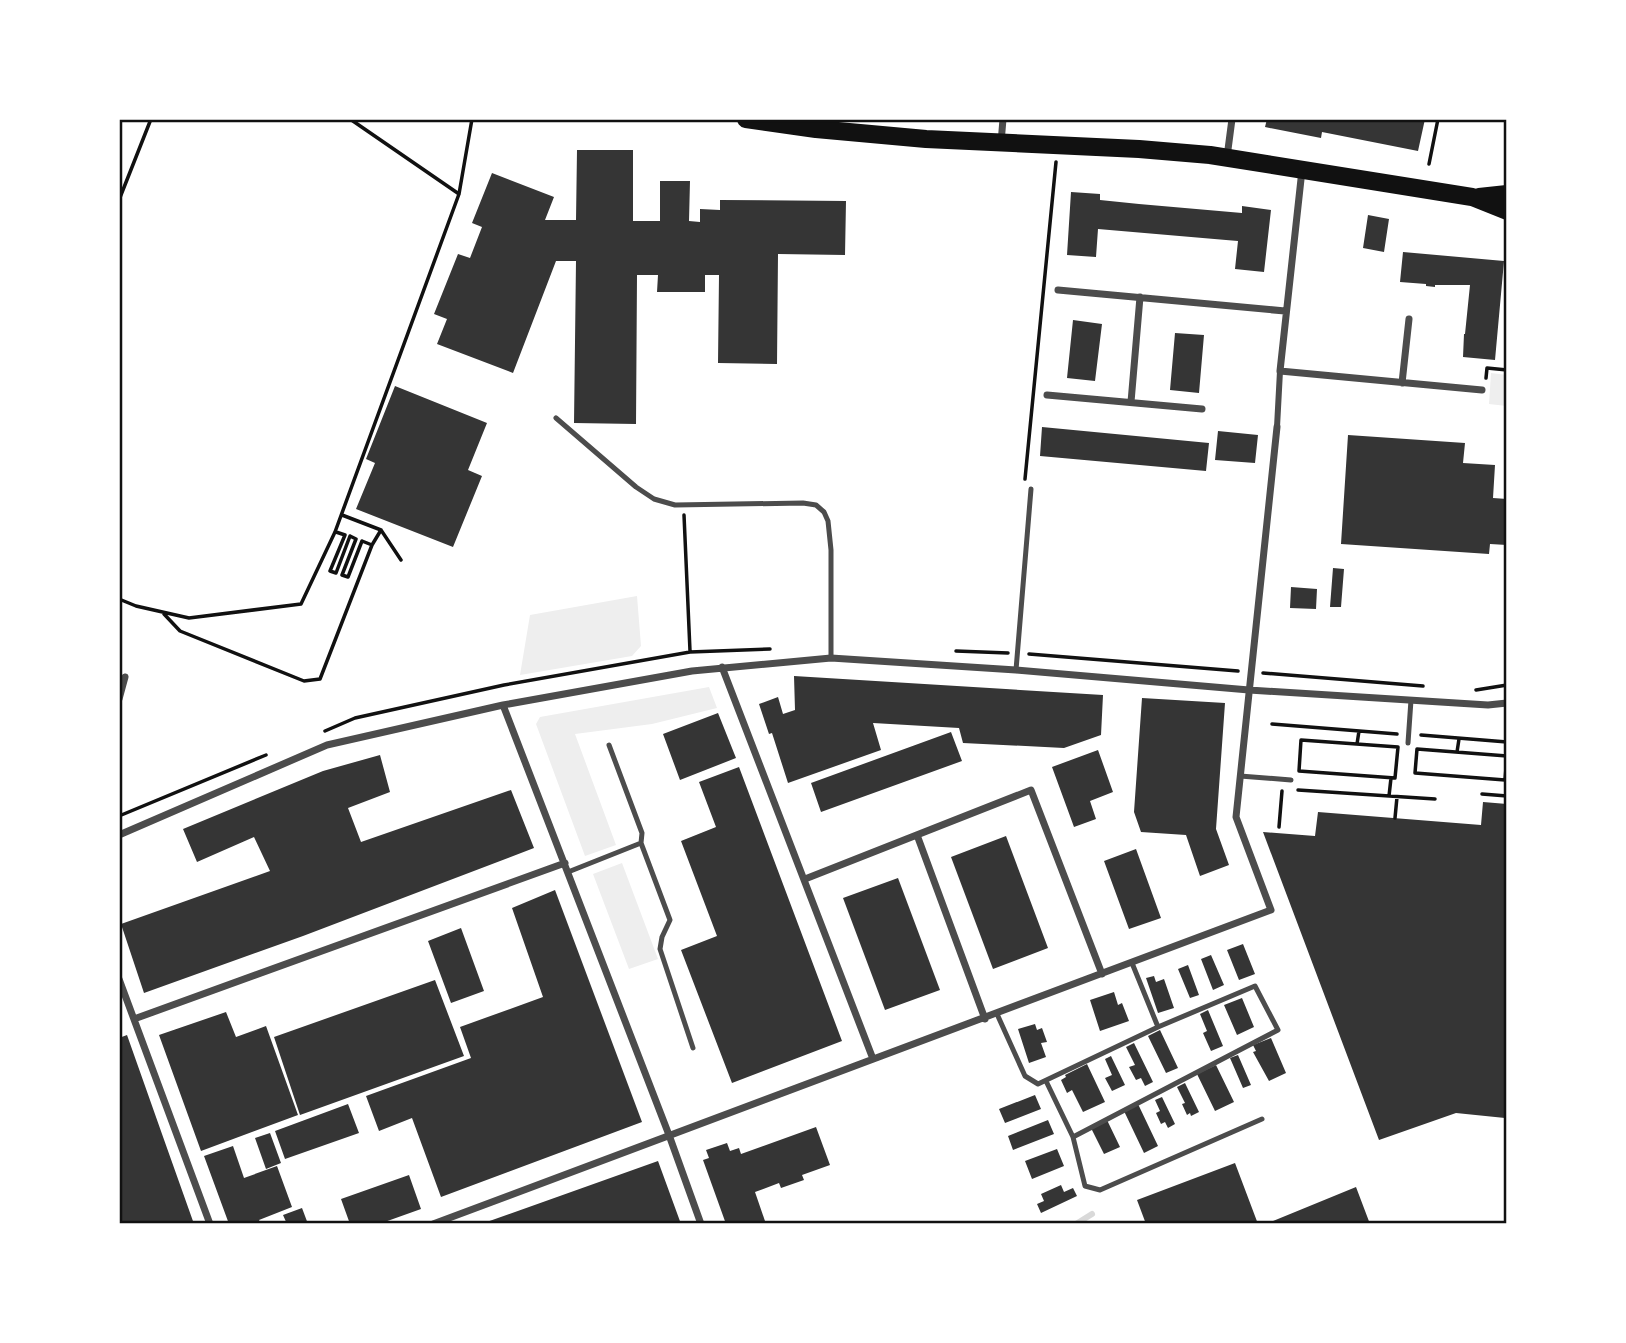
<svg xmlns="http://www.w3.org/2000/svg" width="1626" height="1343" font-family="Figtree,sans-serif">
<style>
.green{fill:#eee}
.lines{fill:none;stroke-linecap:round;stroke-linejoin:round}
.stream{stroke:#d9d9d9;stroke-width:6}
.building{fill:#353535}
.path{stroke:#111;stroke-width:3.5}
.service{stroke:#4c4c4c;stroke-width:5}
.pedestrian{stroke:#4c4c4c;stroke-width:6}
.minor{stroke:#4c4c4c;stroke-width:7}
.primary{stroke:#111;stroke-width:18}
.neatline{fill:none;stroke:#111;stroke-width:2.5}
</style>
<rect width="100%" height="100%" fill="#fff"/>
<path class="green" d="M1491,373L1507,375V406L1489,404Z
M637,596L641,646L632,656L520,675L530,615Z
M709,687L717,708L652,724L575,734L616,845L585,856L536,724L540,717Z
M622,863L658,959L629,969L593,874Z"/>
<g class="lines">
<path class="stream" d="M1076,1224L1092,1214"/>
</g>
<path class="building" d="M1267,119H1425L1418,151L1322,132L1321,138L1265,127Z
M577,150H633V221H660V181H690L689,221L700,222V209L720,210V200L846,201L845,255L778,254L777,364L718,363L719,275H705V292H657L658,275H637L636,424L574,423L576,261H556L513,373L437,344L447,319L434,314L458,254L470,258L482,227L472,223L492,173L554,197L545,220H576Z
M1071,192L1100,194V200L1139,204L1242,213V206L1271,210L1264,272L1235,269L1238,241L1226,240L1098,229L1096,257L1067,255Z
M1368,215L1389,219L1384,252L1363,248Z
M1403,252L1504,261L1495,360L1463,357L1464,334H1465L1470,285H1435V287L1426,286V284L1400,282Z
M1073,320L1102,324L1095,381L1067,378Z
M1175,333L1204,335L1199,393L1170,390Z
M395,386L487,423L468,470L482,476L453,547L356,509L375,463L366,459Z
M1042,427L1209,443L1206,471L1040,456Z
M1218,431L1258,435L1255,463L1215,460Z
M1348,435L1465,443L1463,463L1495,465L1493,498L1507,499V545L1490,544L1489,554L1341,544Z
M1333,568L1344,569L1341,607H1330Z
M1291,587L1317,589L1316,609L1290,608Z
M794,676L1103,695L1101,735L1064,748L963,743L959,728L873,723L881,750L788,783L772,733L769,734L759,704L778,697L783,714L795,710Z
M1142,698L1225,703L1216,829L1229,865L1200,876L1186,835L1141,832L1134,812Z
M718,713L736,758L680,780L663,734Z
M951,732L962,761L821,812L811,783Z
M1098,750L1113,792L1090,801L1096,819L1074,827L1052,767Z
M380,755L390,792L348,808L361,842L511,790L534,848L303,936L144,993L121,924L270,871L254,837L197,862L183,829L323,771Z
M739,767L842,1041L732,1083L681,950L717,936L681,841L716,827L699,782Z
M1483,802L1507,804V1094L1505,1118L1456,1113L1379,1140L1263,832L1315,836L1318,812L1481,825Z
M1006,836L1048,948L993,969L951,857Z
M1136,849L1161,918L1129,929L1104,861Z
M898,878L940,990L885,1010L843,898Z
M555,890L642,1122L441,1197L412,1118L379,1131L366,1096L471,1058L460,1027L543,997L512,908Z
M461,928L484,991L451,1003L428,941Z
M1243,944L1255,974L1239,980L1227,950Z
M1211,955L1224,985L1213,990L1201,959Z
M1188,965L1199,995L1190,998L1178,969Z
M1154,976L1156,982L1164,979L1174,1008L1158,1013L1146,978Z
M435,980L464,1056L300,1115L274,1037Z
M1114,992L1118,1005L1122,1003L1129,1021L1100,1031L1090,1000Z
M1242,998L1254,1027L1237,1035L1224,1005Z
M1208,1010L1223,1046L1211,1051L1203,1033L1207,1031L1200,1014Z
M226,1012L236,1037L266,1026L298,1115L201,1151L159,1035Z
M1035,1024L1037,1030L1042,1028L1047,1042L1041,1043L1046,1057L1029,1063L1018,1029Z
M1160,1030L1178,1068L1166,1073L1148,1036Z
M127,1035L162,1134L194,1224H119V1038Z
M1271,1038L1286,1073L1269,1081L1253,1052L1256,1051L1253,1045Z
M1134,1043L1153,1082L1145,1086L1141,1078L1136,1080L1129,1067L1135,1065L1126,1047Z
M1238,1055L1251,1085L1243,1088L1230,1058Z
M1111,1056L1125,1085L1112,1091L1105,1078L1112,1075L1105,1059Z
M1087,1064L1105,1102L1083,1112L1072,1090L1067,1093L1061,1080L1066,1077L1065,1075Z
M1216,1065L1234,1102L1215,1111L1197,1074Z
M1185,1083L1199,1112L1191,1116L1190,1113L1187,1115L1182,1104L1185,1103L1177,1087Z
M1035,1095L1041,1109L1005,1123L999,1109Z
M1162,1097L1175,1124L1168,1128L1165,1122L1161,1124L1156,1113L1160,1111L1155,1100Z
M348,1104L359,1133L285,1159L275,1131Z
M1138,1104L1158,1146L1144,1153L1124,1111Z
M1048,1120L1054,1134L1013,1150L1008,1136Z
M1107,1120L1120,1147L1104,1154L1091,1128Z
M816,1127L830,1165L802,1175L804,1180L781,1188L779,1183L755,1192L766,1224H726L703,1160L709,1158L706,1150L727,1143L730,1151L739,1148L741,1154Z
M270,1133L281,1163L266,1169L255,1138Z
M233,1146L244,1178L277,1166L292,1207L259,1220L261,1224H229L204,1156Z
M1057,1149L1064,1166L1032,1179L1025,1161Z
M658,1161L681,1224H481Z
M1235,1163L1258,1224H1146L1137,1200Z
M409,1175L421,1209L379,1224H350L341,1199Z
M1061,1185L1064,1192L1073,1188L1077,1196L1041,1213L1037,1204L1044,1201L1041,1194Z
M1356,1187L1370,1224H1266Z
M302,1208L308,1224H287L283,1215Z"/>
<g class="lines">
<path class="path" d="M350,119L459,194
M1429,164L1438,119
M119,200L151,119
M1507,335V348
M1486,378L1487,368L1507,370
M1025,479L1056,162
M342,515L381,530
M684,515L690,651
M336,532L345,535L330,571L336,573L350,536L356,539L342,575L348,577L362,541L372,545
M119,599L136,606L189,618L301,604L335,532L459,194L472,119
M164,614L180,631L304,681L320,679L372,545L381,530L401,560
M956,651L1008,653
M1029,654L1238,671
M1263,673L1423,686
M1476,690L1507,685
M1272,724L1397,734
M325,731L355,718L504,685L690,652L770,649
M1421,735L1507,742
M1301,740L1398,747L1395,778L1299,771Z
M1357,744L1359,731
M1417,749L1507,756L1505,780L1415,773Z
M1457,752L1459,739
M1298,790L1435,799
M1482,794L1507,796
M1389,796L1391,778
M119,816L266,755
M1395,818L1397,797
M1279,827L1282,791"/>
<path class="service" d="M556,418L636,487L654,499L675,505L803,503L816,505L824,512L828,521L831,550V658
M1016,670L1031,489
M1408,743L1411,700
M1240,776L1291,780
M641,843L670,920L662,937L660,949L693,1048
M568,872L641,843L642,833L609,745
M997,1014L1025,1076L1038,1084L1158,1027
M1046,1081L1073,1137L1085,1186L1100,1190L1262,1119
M1073,1137L1278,1030L1255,986L1158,1027L1132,963"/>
<path class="pedestrian" d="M1277,427L1280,371"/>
<path class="minor" d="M1001,143L1003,119
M1227,157L1232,119
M1302,170L1280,371L1482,390
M1058,290L1285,311
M1402,383L1409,319
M1047,395L1202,409
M1131,402L1140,297
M722,667L873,1059
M119,699L125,677
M503,705L669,1135L701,1224
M119,835L327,745L503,705L692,671L831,658L1016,670L1249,690L1488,705L1507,703
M917,835L985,1019
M805,879L1031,790L1102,974
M119,979L210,1224
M134,1019L565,863
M433,1224L1271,910L1236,817L1277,427"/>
<path class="primary" d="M746,119L816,129L926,139L1139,149L1210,155L1472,197L1507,211
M1479,197L1507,194"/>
</g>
<rect width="1626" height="1343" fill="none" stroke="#ffffff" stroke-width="242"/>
<rect x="121" y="121" width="1384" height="1101" class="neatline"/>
</svg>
